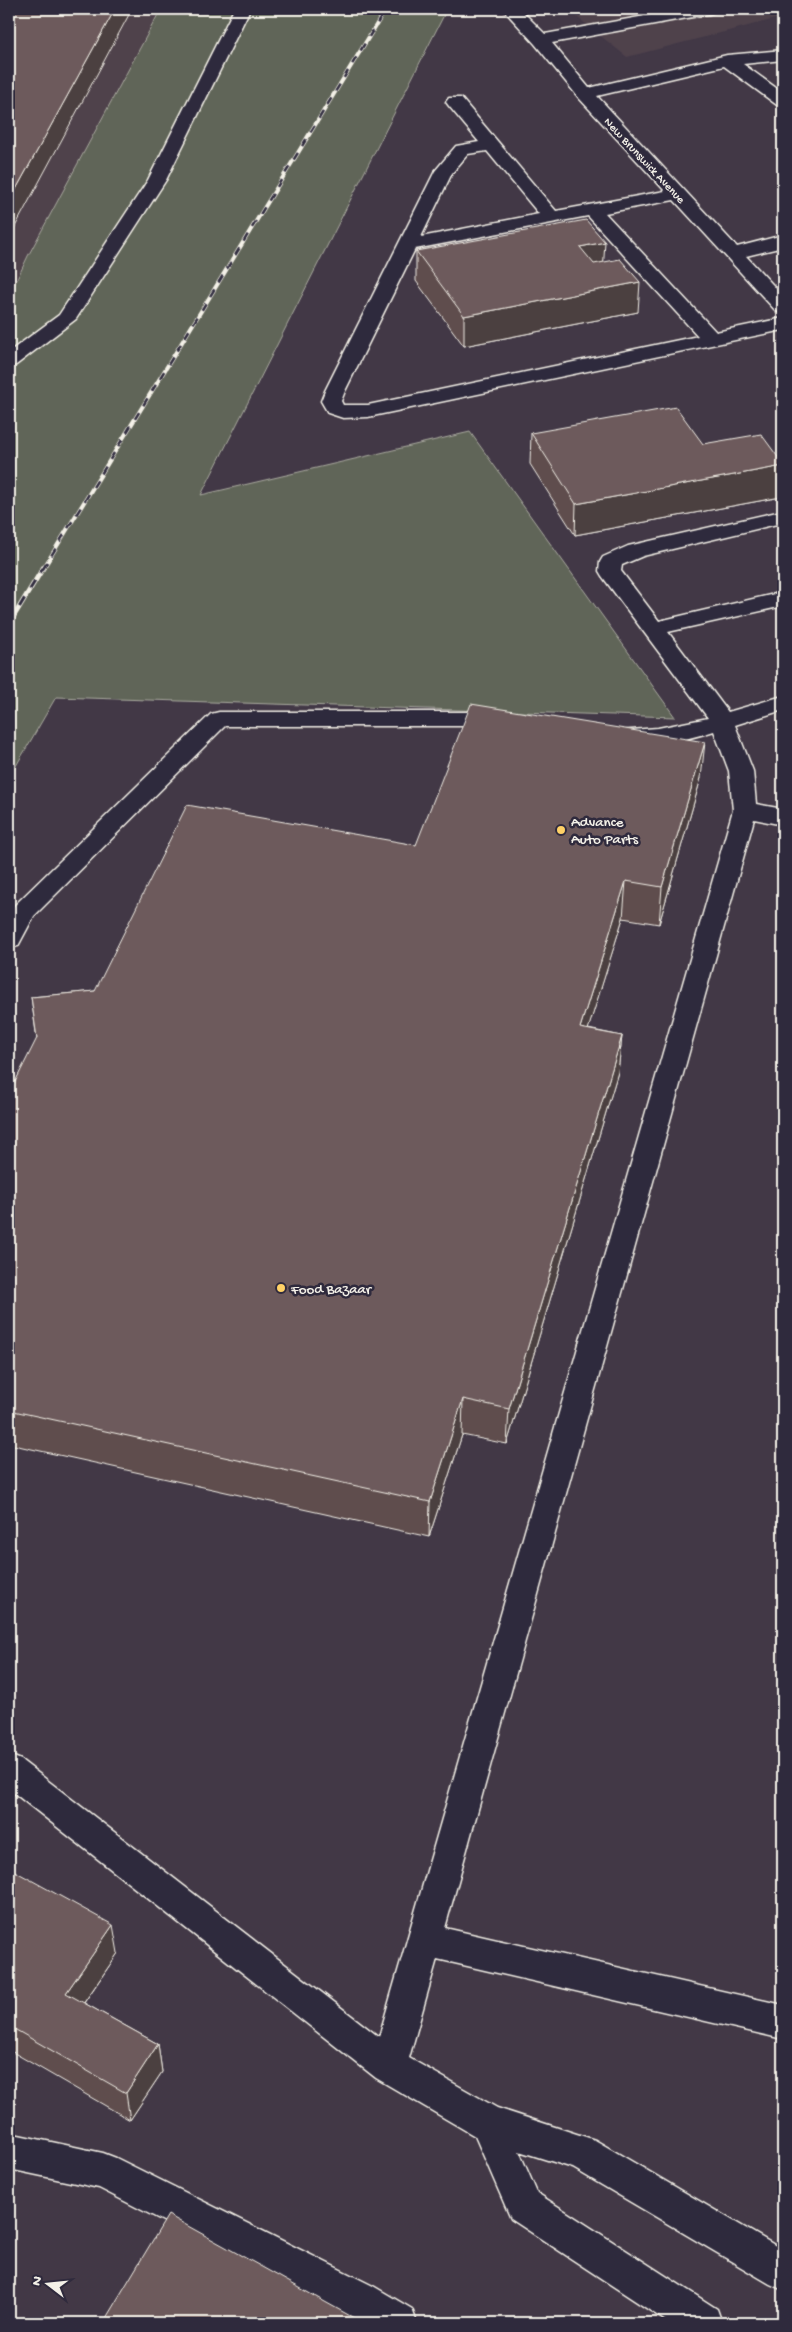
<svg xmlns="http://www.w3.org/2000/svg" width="792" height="2332" font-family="'Gochi Hand',sans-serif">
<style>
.built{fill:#4f424c}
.green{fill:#616558;stroke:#aaaba0}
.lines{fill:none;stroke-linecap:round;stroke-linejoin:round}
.minor-casing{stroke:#f4f1e8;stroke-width:3}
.minor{fill:#2f2a3d;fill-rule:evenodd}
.rail-far1-casing{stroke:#f4f1e8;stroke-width:4}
.rail-casing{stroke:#f4f1e8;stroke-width:5}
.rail-far1{stroke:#2f2a3d;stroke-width:2.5;stroke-dasharray:8;stroke-linecap:butt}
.rail{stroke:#2f2a3d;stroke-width:3;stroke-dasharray:10;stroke-linecap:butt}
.wall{fill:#5e4d4e;stroke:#f4f1e8}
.shaded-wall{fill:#4c3f40;stroke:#f4f1e8}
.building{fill:#6d5a5b;stroke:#f4f1e8}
.poi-dot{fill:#ffd166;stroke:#2f2a3d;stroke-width:2}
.labels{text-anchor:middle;stroke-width:5;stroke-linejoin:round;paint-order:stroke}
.far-street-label{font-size:12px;fill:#f4f1e8;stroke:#2f2a3d}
.poi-label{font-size:15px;fill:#f4f1e8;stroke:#2f2a3d;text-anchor:start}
</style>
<rect width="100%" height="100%" fill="#423846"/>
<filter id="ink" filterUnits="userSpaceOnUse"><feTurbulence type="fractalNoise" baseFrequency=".02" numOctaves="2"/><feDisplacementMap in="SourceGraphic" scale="10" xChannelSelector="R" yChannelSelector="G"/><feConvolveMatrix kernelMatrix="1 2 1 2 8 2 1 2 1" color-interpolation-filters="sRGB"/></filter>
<g filter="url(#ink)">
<path class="built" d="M9,9H161L28,256L9,296Z
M567,9H783V17L627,57Z"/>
<path class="green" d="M161,9H447L201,495L470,432L675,717L56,697L9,778V296L28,256Z"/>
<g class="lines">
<defs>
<path id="minor" d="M234,9H250L166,180L76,319L16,365L9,367V352L59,315L148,180Z
M503,9H520L545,34L684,9H717L715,12L709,14L552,43L589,88L727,55L783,50V60L743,64L783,93V106L777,105L724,66L597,96L737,247L783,235V247L746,256L783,296V313L776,311L674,200L605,213L716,332L783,318V330L368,417L343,418L328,413L321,401L325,391L435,171L456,146L479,142L449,106L446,102L449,98H461L556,211L665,191L579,98L535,44ZM487,151L539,214L421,237L452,173L468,154ZM588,216L698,336L368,405H343L341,401L345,391L415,249Z
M777,512L783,513V525L777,524L643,556L622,565L621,571L659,621L783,592V606L668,632L728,712L783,696V710L735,725L753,771L756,804L783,809V825L754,819L445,1928L783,2005V2039L437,1959L409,2058L497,2108L595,2140L783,2250V2290L770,2284L573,2168L519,2151L537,2193L717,2309L722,2323H669L511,2219L475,2136L376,2078L9,1789V1755L21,1760L379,2037L733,810L729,771L714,731C686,740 646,749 617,741L613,736L617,731L658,728L708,718L602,576L599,571L600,562L603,557L628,546Z
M219,712H492L511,716L515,721L511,726L503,728L492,726H225L34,916L18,946L9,948V916L15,905L211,714Z
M9,2133L103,2153L116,2158L373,2286L412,2309L417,2323H362L99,2188L9,2169Z"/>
</defs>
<use href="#minor" class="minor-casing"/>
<use href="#minor" class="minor"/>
<defs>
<path id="rail-far1" d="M43,569L386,9"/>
<path id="rail" d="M9,624L43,568"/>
</defs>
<use href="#rail-far1" class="rail-far1-casing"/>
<use href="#rail" class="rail-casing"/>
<use href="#rail-far1" class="rail-far1"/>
<use href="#rail" class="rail"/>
</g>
<path class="wall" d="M416,251L603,262L638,312L464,346L416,281Z
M531,433L703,444L781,497L575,535L530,464Z
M701,778L659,924L623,918L588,1029L622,1036L618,1072L507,1444L462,1435L429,1537L9,1444V1094L37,1040L31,997L95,991L416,845Z
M9,1868L118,1953L84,2003L158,2044L162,2072L130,2120L9,2050Z"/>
<path class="shaded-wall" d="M115,9H132L9,238V202Z
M605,242L603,272L578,277L580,247Z
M640,282L638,312L464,346V316Z
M783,466V476L781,497L575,535L576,504Z
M705,742L701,778L659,924L662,887Z
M626,881L623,918L577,1065L580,1028Z
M622,1036L618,1072L507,1444L509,1409Z
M463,1399L462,1435L429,1537L430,1502Z
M113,1925L118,1953L72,2020L66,1993Z
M158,2044L162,2072L130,2120L126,2093Z"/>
<path class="building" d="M9,9H115L9,202Z
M586,220L605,242L580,247L594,264L620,259L640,282L464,316L416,251Z
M676,407L703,444L761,434L783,464V466L576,504L531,433Z
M471,704L705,742L662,887L626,881L580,1028L622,1036L509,1409L463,1399L430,1502L9,1410V1094L37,1038L31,997L95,991L187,805L416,845Z
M9,1868L113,1925L66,1993L158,2044L126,2093L9,2026Z
M168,2215L363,2323H103Z"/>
</g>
<g class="poi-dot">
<circle cx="561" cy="830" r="5"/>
<circle cx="281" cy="1288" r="5"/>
</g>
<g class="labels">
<g class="far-street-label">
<text transform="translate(645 160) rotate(47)" y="4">New Brunswick Avenue</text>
</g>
<g class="poi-label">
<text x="571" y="826">Advance<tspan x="571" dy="17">Auto Parts</tspan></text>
<text x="291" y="1293">Food Bazaar</text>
</g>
</g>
<rect width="792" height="2332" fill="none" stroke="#2f2a3d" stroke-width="30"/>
<rect x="15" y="15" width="762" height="2302" fill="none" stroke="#f4f1e8" stroke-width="2" filter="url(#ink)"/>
<g transform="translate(48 2284) rotate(286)" stroke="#2f2a3d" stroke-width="4" paint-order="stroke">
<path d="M0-4L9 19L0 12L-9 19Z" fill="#f4f1e8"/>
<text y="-8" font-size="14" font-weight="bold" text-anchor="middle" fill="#f4f1e8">N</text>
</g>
</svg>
